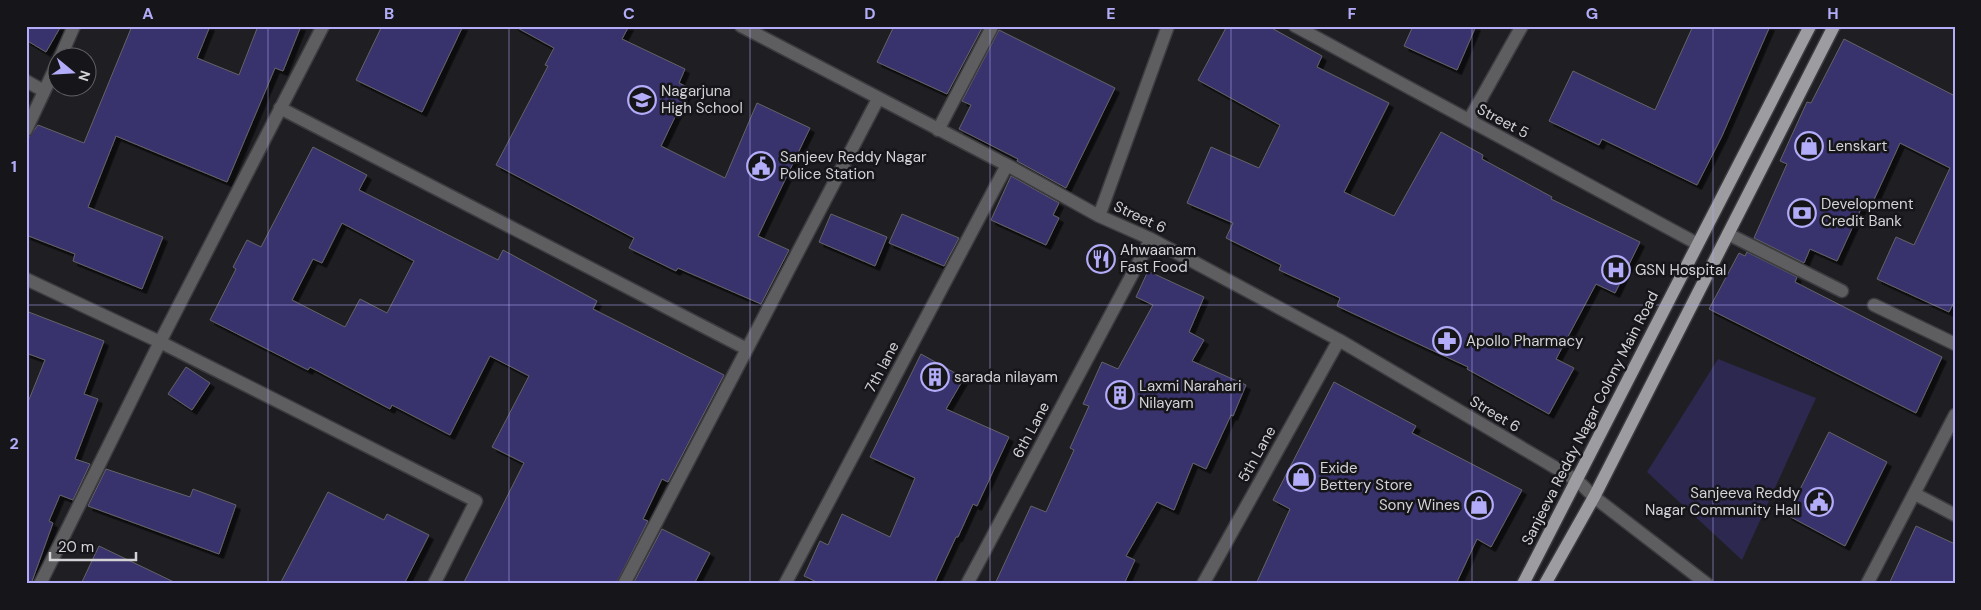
<svg xmlns="http://www.w3.org/2000/svg" width="1981" height="610" font-family="'DM Sans',sans-serif">
<style>
.green{fill:#2d284f}
.building{fill:#39306d;stroke:#636367;fill-rule:evenodd;filter:url(#shadow)}
.lines{fill:none;stroke-linecap:round;stroke-linejoin:round}
.minor-casing{stroke:#3c3c40;stroke-width:15}
.major-casing{stroke:#3c3c40;stroke-width:15}
.minor{stroke:#5e5e60;stroke-width:12}
.major{stroke:#9d9da1;stroke-width:12}
.grid{fill:none;stroke:#b3adf9;stroke-width:1;stroke-opacity:0.55}
.labels{text-anchor:middle;stroke-width:5;stroke-linejoin:round;paint-order:stroke}
.poi-label{font-size:15px;fill:#d3d3d6;stroke:#16161a;text-anchor:start}
.street-label{font-size:15px;fill:#d3d3d6;stroke:#16161a}
.neatline{fill:none;stroke:#b3adf9;stroke-width:2}
.grid-label{font-size:16px;text-anchor:middle;font-weight:bold;fill:#b3adf9}
</style>
<defs>
<filter id="shadow"><feDropShadow dx="4.5" dy="4.5" stdDeviation="0" flood-color="#0009"/></filter>
</defs>
<rect width="100%" height="100%" fill="#1f1f23"/>
<path class="green" d="M1718,359L1816,398L1742,560L1647,472Z"/>
<path class="building" d="M26,26H61L46,52L26,40Z
M132,26H210L197,58L239,75L258,26H301L283,71L275,68L227,182L116,136L88,207L163,237L142,289L73,261L75,254L26,235V145L29,137L38,125L84,143Z
M382,26H463L422,112L356,80Z
M514,26H629L622,39L685,69L679,83L689,88L661,146L725,178L757,103L810,128L758,236L789,250L761,304L678,268L676,271L629,248L634,238L496,165L548,66L545,65L554,48Z
M894,26H983L947,94L877,62Z
M1227,26H1268L1322,56L1317,67L1389,103L1344,192L1394,216L1441,132L1483,155L1482,159L1552,197L1551,199L1640,242L1615,293L1596,284L1556,359L1574,368L1549,414L1467,369L1468,367L1337,306L1340,298L1279,270L1281,265L1226,238L1233,223L1187,203L1211,147L1259,168L1280,125L1198,80Z
M1413,26H1476L1457,70L1404,46Z
M1693,26H1770L1722,136L1697,185L1602,139L1599,145L1549,121L1573,71L1655,110Z
M999,30L1115,88L1066,188L1017,161L1018,159L959,129L971,105L962,101Z
M1844,39L1955,96V300L1949,312L1877,279L1896,237L1914,245L1950,168L1900,143L1872,204L1865,200L1837,261L1810,249L1804,263L1754,238L1787,164L1780,161L1807,102L1811,103Z
M313,147L367,175L359,190L498,260L503,250L597,301L593,309L724,375L668,482L662,479L643,519L648,521L616,584H463L524,463L492,447L529,376L490,356L450,435L392,405L390,409L310,367L308,370L210,320L236,269L233,267L247,240L261,247ZM342,223L414,261L387,313L360,299L345,327L292,300L313,259L322,263Z
M1011,176L1059,203L1053,215L1059,218L1046,245L991,220Z
M831,214L887,237L875,266L819,242Z
M902,214L959,238L944,266L889,243Z
M1747,252L1797,277L1795,282L1942,357L1916,413L1709,309L1739,253L1745,256Z
M1148,271L1204,297L1189,332L1204,340L1192,361L1246,385L1233,416L1231,415L1206,469L1193,463L1174,510L1157,502L1126,556L1135,560L1124,584H995L1031,506L1046,512L1074,450L1070,448L1089,406L1083,404L1102,362L1118,369L1153,305L1136,297Z
M26,311L104,341L84,394L98,399L75,459L90,464L73,500L60,495L49,521L53,523L31,584H26V407L45,360L26,353Z
M921,354L964,378L946,409L1009,437L977,506L973,504L958,537H956L934,584H821L804,576L820,541L828,545L842,514L890,537L915,478L870,457Z
M186,367L210,383L192,410L168,394Z
M1334,382L1416,426L1412,433L1522,490L1491,547L1477,539L1456,584H1256L1290,509L1273,500Z
M1829,432L1887,462L1845,546L1787,515Z
M106,469L190,497L193,489L236,505L219,554L88,506Z
M328,492L384,520L387,514L429,535L404,584H280Z
M1916,526L1955,544V584H1889Z
M662,529L710,553L694,584H633Z
M99,546L178,584H81Z"/>
<g class="lines">
<defs>
<path id="minor" d="M741,26L1007,165L1099,216L1151,239L1339,340L1578,481L1594,497L1707,584
M1295,26L1696,243
M60,58L74,26
M26,81L44,91
M280,108L747,349
M1469,120L1522,26
M26,130L58,62
M938,130L991,29
M1099,216L1168,26
M1728,234L1842,291
M26,279L160,342L476,501L434,584
M1874,305L1955,344
M1915,494L1955,515
M40,584L160,342L323,26
M624,584L878,99
M785,584L1007,165
M967,584L1151,239
M1203,584L1339,340
M1867,584L1955,415"/>
<path id="major" d="M1523,584L1810,26
M1545,584L1594,497L1834,26"/>
</defs>
<use href="#minor" class="minor-casing"/>
<use href="#major" class="major-casing"/>
<use href="#minor" class="minor"/>
<use href="#major" class="major"/>
</g>
<path class="grid" d="M268,26V584M509,26V584M750,26V584M990,26V584M1231,26V584M1472,26V584M1713,26V584M26,305H1955"/>
<defs>
<symbol id="school-ring" viewBox="-11 -11 22 22"><circle r="9.5" fill="#16161a" stroke="#b3adf9" stroke-width="1.5"/><path d="M0-5L7-2L0 1L-7-2ZM-4 1L0 2.5L4 1V4Q0 6-4 4Z" fill="#b3adf9"/></symbol>
<symbol id="shop-ring" viewBox="-11 -11 22 22"><circle r="9.5" fill="#16161a" stroke="#b3adf9" stroke-width="1.5"/><path d="M-5-2.5h2.3a2.7 3.5 0 0 1 5.4 0H5L5.5 6h-11ZM-1.5-2.5h3a1.5 2.3 0 0 0-3 0Z" fill="#b3adf9"/></symbol>
<symbol id="civic-ring" viewBox="-11 -11 22 22"><circle r="9.5" fill="#16161a" stroke="#b3adf9" stroke-width="1.5"/><path d="M-.6-6.5H3V-4.5H.6V-3L4-1V1h2V6H-6V1h2V-1L-.6-3ZM-1.2 2.5V6h2.4V2.5Z" fill="#b3adf9"/></symbol>
<symbol id="bank-ring" viewBox="-11 -11 22 22"><circle r="9.5" fill="#16161a" stroke="#b3adf9" stroke-width="1.5"/><path d="M-6-4H6V4H-6ZM0-2.3a2.3 2.3 0 1 0 0 4.6a2.3 2.3 0 1 0 0-4.6Z" fill="#b3adf9"/></symbol>
<symbol id="restaurant-ring" viewBox="-11 -11 22 22"><circle r="9.5" fill="#16161a" stroke="#b3adf9" stroke-width="1.5"/><path d="M-5-6h1v4h1v-4h1v4h1v-4h1v5L-1.5 .5V6h-2V.5L-5-1ZM5-6V6H3V1.5H1.5Q1.5-4 5-6Z" fill="#b3adf9"/></symbol>
<symbol id="hospital-ring" viewBox="-11 -11 22 22"><circle r="9.5" fill="#16161a" stroke="#b3adf9" stroke-width="1.5"/><path d="M-5-5h3v3.5h4V-5h3V5h-3V1.5h-4V5h-3Z" fill="#b3adf9"/></symbol>
<symbol id="pharmacy-ring" viewBox="-11 -11 22 22"><circle r="9.5" fill="#16161a" stroke="#b3adf9" stroke-width="1.5"/><path d="M-2-6h4v4h4v4h-4v4h-4v-4h-4v-4h4Z" fill="#b3adf9"/></symbol>
<symbol id="building-ring" viewBox="-11 -11 22 22"><circle r="9.5" fill="#16161a" stroke="#b3adf9" stroke-width="1.5"/><path d="M-4-6H4V6H1V3H-1V6H-4ZM-2.5-4.3h1.7v1.8h-1.7ZM.8-4.3h1.7v1.8H.8ZM-2.5-1h1.7V.8h-1.7ZM.8-1h1.7V.8H.8Z" fill="#b3adf9"/></symbol>
</defs>
<g fill-rule="evenodd">
<use href="#school-ring" x="626" y="84" width="32" height="32"/>
<use href="#shop-ring" x="1793" y="130" width="32" height="32"/>
<use href="#civic-ring" x="745" y="150" width="32" height="32"/>
<use href="#bank-ring" x="1786" y="197" width="32" height="32"/>
<use href="#restaurant-ring" x="1085" y="243" width="32" height="32"/>
<use href="#hospital-ring" x="1600" y="254" width="32" height="32"/>
<use href="#pharmacy-ring" x="1431" y="325" width="32" height="32"/>
<use href="#building-ring" x="919" y="361" width="32" height="32"/>
<use href="#building-ring" x="1104" y="379" width="32" height="32"/>
<use href="#shop-ring" x="1285" y="461" width="32" height="32"/>
<use href="#civic-ring" x="1803" y="486" width="32" height="32"/>
<use href="#shop-ring" x="1463" y="489" width="32" height="32"/>
</g>
<g class="labels">
<g class="poi-label">
<text x="661" y="96">Nagarjuna<tspan x="661" dy="17">High School</tspan></text>
<text x="1828" y="151">Lenskart</text>
<text x="780" y="162">Sanjeev Reddy Nagar<tspan x="780" dy="17">Police Station</tspan></text>
<text x="1821" y="209">Development<tspan x="1821" dy="17">Credit Bank</tspan></text>
<text x="1120" y="255">Ahwaanam<tspan x="1120" dy="17">Fast Food</tspan></text>
<text x="1635" y="275">GSN Hospital</text>
<text x="1466" y="346">Apollo Pharmacy</text>
<text x="954" y="382">sarada nilayam</text>
<text x="1139" y="391">Laxmi Narahari<tspan x="1139" dy="17">Nilayam</tspan></text>
<text x="1320" y="473">Exide<tspan x="1320" dy="17">Bettery Store</tspan></text>
<text x="1800" y="498" text-anchor="end">Sanjeeva Reddy<tspan x="1800" dy="17">Nagar Community Hall</tspan></text>
<text x="1460" y="510" text-anchor="end">Sony Wines</text>
</g>
<g class="street-label">
<text transform="translate(1503 121) rotate(28)" y="5">Street 5</text>
<text transform="translate(1140 217) rotate(25)" y="5">Street 6</text>
<text transform="translate(882 367) rotate(-62)" y="5">7th lane</text>
<text transform="translate(1495 414) rotate(31)" y="5">Street 6</text>
<text transform="translate(1590 418) rotate(-63)" y="5">Sanjeeva Reddy Nagar Colony Main Road</text>
<text transform="translate(1031 430) rotate(-62)" y="5">6th Lane</text>
<text transform="translate(1257 454) rotate(-61)" y="5">5th Lane</text>
</g>
</g>
<rect width="1981" height="610" fill="none" stroke="#16161a" stroke-width="55"/>
<g transform="translate(72 72) rotate(108)"><circle r="24" fill="#16161a" stroke="#626265"/>
<path d="M0-4L9 19L0 12L-9 19Z" fill="#b3adf9"/>
<text y="-8" font-size="14" font-weight="bold" text-anchor="middle" fill="#d3d3d6">N</text>
</g>
<path d="M50 552v8h86v-8" fill="none" stroke="#d3d3d6" stroke-width="2.5"/>
<text x="58" y="552" font-size="15" fill="#d3d3d6" stroke="#16161a" stroke-width="4" paint-order="stroke">20 m</text>
<rect x="28" y="28" width="1926" height="554" class="neatline"/>
<g class="grid-label">
<text x="148" y="19">A</text>
<text x="389" y="19">B</text>
<text x="629" y="19">C</text>
<text x="870" y="19">D</text>
<text x="1111" y="19">E</text>
<text x="1352" y="19">F</text>
<text x="1592" y="19">G</text>
<text x="1833" y="19">H</text>
<text x="14" y="172">1</text>
<text x="14" y="449">2</text>
</g>
</svg>
